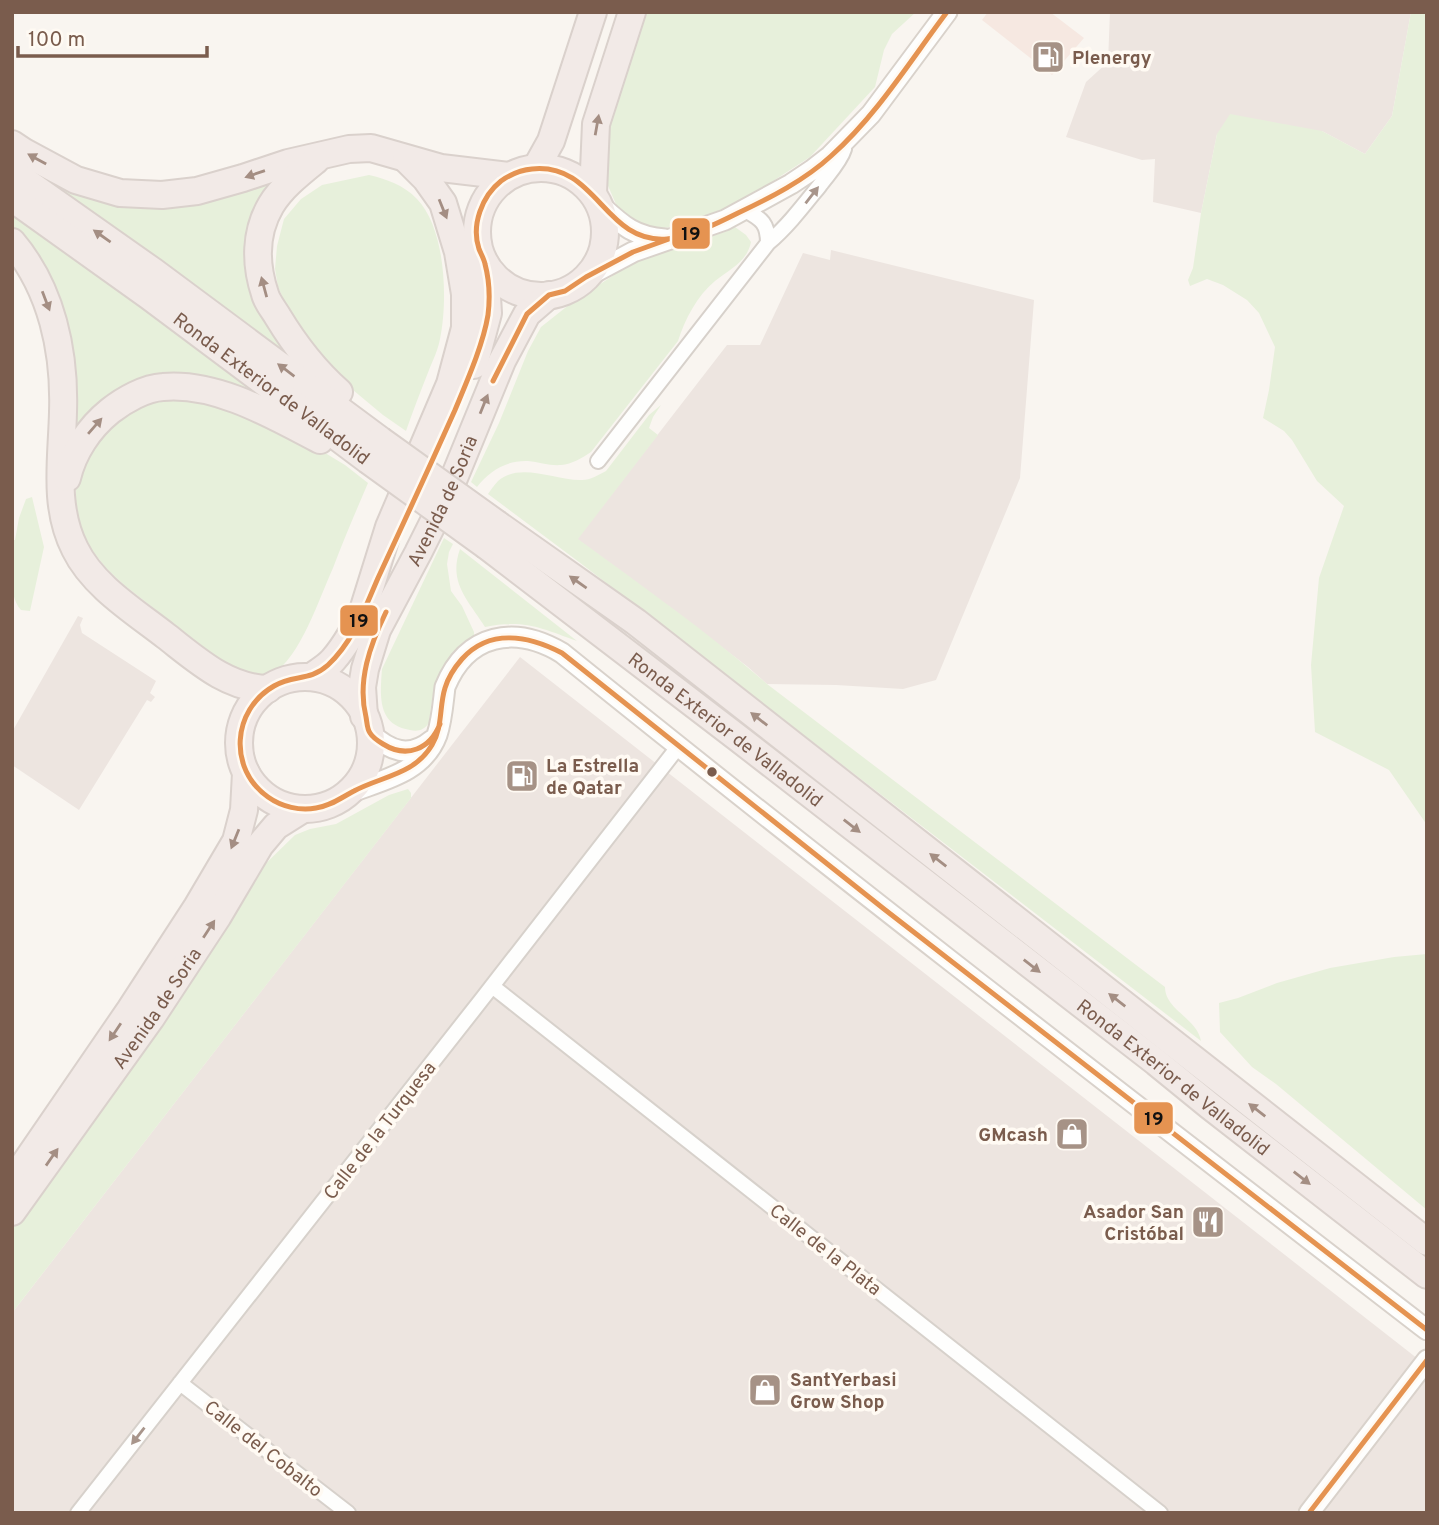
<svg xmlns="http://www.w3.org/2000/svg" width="1439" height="1525" font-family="Overpass,sans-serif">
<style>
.commercial{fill:#f6e8e1}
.industrial{fill:#ede5e0}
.green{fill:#e7f0db}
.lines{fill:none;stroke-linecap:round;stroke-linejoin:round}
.street-casing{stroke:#d7d1cb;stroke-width:18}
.secondary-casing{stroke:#d9d2cb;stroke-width:23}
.highway-casing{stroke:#dad1cc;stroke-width:30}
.street{stroke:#fefefd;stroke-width:14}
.secondary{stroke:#fefefd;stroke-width:19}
.highway{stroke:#f2eae7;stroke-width:26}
.highway-bridge-casing{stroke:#dad1cc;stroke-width:30;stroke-linecap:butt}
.highway-bridge{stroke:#f2eae7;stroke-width:26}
.bus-1-casing{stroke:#fffaf3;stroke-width:10}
.bus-1{stroke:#e59351;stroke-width:5}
.oneway{fill:#a48e83}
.oneway2{fill:#a8958b}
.bus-dot{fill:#7a5c4d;stroke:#fffaf3;stroke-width:2.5}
.labels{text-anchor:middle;stroke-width:7;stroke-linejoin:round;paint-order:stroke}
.poi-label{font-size:19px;font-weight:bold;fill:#7a5c4d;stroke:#fffaf3;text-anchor:start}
.street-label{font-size:19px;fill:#7a5c4d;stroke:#fffaf3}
.line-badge{stroke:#fffaf3;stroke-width:2.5}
.pale-badge-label{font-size:19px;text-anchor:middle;font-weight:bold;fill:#111}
</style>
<rect width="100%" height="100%" fill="#f9f5f0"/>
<path class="commercial" d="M988,12H1050L1084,38L1052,75L982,20Z"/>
<path class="industrial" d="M1110,12H1411L1392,116L1365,154L1322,131L1217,134L1201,213L1153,202L1155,159L1142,160L1066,137L1086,82L1108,62Z
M831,250L1034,300L1020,478L936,680L903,689L836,685L767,684L748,667L660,600L577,539L727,345H760L803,253L830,260Z
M78,616L83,618L80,625L82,633L156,681L150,693L155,697L151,702L147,700L79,810L12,765V732Z
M520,657L1427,1366V1513H12V1313Z"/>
<path class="green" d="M645,12H916L892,34L884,50L875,87L810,157L770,183L723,209L675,227L660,228L644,227L632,223L618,209L606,181L604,166L609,124Z
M1411,12H1427V825L1389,770L1315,732L1311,665L1319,578L1344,506L1317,481L1292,440L1284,431L1263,418L1269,390L1275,347L1259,313L1247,300L1223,285L1207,279L1190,286L1188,280L1193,268L1201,213L1217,134L1230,114L1322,131L1365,154L1392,116Z
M283,169L249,242L312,373L30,170L104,197Z
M369,175C386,179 404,185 417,199C446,229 448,301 440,339C438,350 433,360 429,370C421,390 413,411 406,431L383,415L335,375L304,338L289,312L278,287L275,269L277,246L284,219L301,199L322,185Z
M12,213L206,355L283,414L185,379L76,439L70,412L12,232Z
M735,227L746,235L751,242C747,262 730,269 715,281C697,296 685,319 678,341L591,452C582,458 572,464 561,465C550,466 539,462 528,461C507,460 489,471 477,487L471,482L499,423L528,351L541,327L570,304L626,267L656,254L725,232Z
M163,397L210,401L297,436L345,465L368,483C356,511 344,539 333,568C320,596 300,659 272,674C258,681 233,668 221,661L124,585L106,568L88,545L78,521L76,506V489L79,472L96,435L121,412Z
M661,405L653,417L649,428L658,435L578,539C642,586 708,632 767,684L1165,987C1165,1010 1197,1018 1201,1041L579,562L488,494C491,490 494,485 498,481C520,462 554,480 580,480C589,481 598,475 606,471L649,415Z
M32,497L44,547L30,611L21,610C7,595 12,560 12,540H15L19,518L26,499Z
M444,538L453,544L449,552L447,564L451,591L462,606L474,632V636C438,662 434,680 429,723C424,730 418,732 410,730C377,725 380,696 382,669Z
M460,549L577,641C541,628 524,619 485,627C468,600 448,583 460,549Z
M408,789L411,793V798L12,1313V1230L49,1181L253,876L295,835L310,829L336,824L389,795Z
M1427,954V1210L1276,1084L1252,1067L1220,1032L1219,1003L1238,998L1277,983L1330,968L1394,957Z"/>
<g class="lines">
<defs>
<path id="street" d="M745,210C762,219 768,224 768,243
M598,461L768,243C788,226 803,206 820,185C828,174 840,162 844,149
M492,986L1160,1513
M180,1383L348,1513
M78,1513L482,999L678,747"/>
<path id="secondary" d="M598,203C621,224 633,237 665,239
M586,277L633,252L725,220L791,184L812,170L830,156L871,114L947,12
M370,733C390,751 409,759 432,740
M349,793C382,780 423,773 437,735C442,720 443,703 445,687C467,633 515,625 562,653C847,883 1137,1106 1427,1330
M1309,1513L1427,1360"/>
<g id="highway">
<path d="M12,144L24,152L76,180L120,193L162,195L197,191L243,178L288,163L349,149L371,148L441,168L509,176"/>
<path d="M316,160C300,173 282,187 271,205C255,232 255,264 265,294C267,302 274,310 278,317C295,345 314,370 339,392"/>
<path d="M536,168L551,141L593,12"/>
<circle cx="541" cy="232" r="64"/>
<path d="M12,172L154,272L380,440"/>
<path d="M593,193L596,124L632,12"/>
<path id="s1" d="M12,198L149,296L368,460"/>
<path d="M12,242C52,289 65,352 63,412C62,458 53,506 75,549C93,586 134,611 166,636C197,660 227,688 268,689"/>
<path d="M474,365L488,313L485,264"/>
<path d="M67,478C73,452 89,428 110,411C124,400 145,388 163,387C217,382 274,416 320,440"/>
<path d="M497,524L636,622L1427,1242"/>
<path id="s2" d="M487,546L738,738L1156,1062L1210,1106L1427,1275"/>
<path d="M361,617L389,527L450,384L465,328V294L458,252L443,203L426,179L406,159"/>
<path d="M311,677C318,672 327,667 333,660C348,643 359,621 368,601"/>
<circle cx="305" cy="743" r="66"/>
<path id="s3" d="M364,716L362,687L365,669L377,630L418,553L447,495L502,361L527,314L549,295"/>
<path d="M12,1182L130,1010L197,907L236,841L244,810L246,773"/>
<path id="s4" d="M12,1212L151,1018L218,916L260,845L276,826L303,809"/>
</g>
</defs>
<use href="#street" class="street-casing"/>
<use href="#secondary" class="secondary-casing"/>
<use href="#highway" class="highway-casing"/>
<use href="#street" class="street"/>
<use href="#secondary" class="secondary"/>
<use href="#highway" class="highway"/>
<defs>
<path id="highway-bridge" d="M380,440L497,524
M368,460L487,546"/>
</defs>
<use href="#highway-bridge" class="highway-bridge-casing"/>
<use href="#highway-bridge" class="highway-bridge"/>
<defs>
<path id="bus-1" d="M947,12C910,61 877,115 831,156C805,180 770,198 738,213C718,223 690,237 667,239C604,244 597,162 532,169C521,170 511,174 501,181C482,196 471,225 479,249C481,254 484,259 485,264C489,279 490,299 488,315C483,345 467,381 455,410C430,466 404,522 378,578C365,608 353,642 328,665C309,682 294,674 274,686C232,710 228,769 268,797C282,807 300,811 316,808C331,806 342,797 354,791C382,776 414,775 432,745C443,727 439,707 445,688C448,678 455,667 462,659C490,628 529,636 562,653L884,909L1427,1330
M493,381L527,314L549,295L565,291L586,277L633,252L680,235
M386,612C370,645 357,681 366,717C367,722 367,729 370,733C373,738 378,741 383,744C407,759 430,749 440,724
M1309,1513L1427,1360"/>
</defs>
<use href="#bus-1" class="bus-1-casing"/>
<use href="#bus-1" class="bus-1"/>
</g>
<defs><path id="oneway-solid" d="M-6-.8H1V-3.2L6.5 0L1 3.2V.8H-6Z" transform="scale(1.75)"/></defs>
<g class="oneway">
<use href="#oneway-solid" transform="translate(597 125) rotate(-80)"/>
<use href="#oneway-solid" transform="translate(37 159) rotate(-151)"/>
<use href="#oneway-solid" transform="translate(255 174) rotate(161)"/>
<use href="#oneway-solid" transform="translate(443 209) rotate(68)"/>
<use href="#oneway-solid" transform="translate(102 236) rotate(-145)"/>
<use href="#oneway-solid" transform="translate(264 287) rotate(-105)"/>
<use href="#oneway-solid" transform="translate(46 301) rotate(69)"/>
<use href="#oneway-solid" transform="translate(286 370) rotate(-143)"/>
<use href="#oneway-solid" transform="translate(484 404) rotate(-68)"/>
<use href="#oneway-solid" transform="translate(95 426) rotate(-49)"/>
<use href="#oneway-solid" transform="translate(578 582) rotate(-145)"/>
<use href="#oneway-solid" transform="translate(759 719) rotate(-142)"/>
<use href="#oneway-solid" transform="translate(852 826) rotate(38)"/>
<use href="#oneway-solid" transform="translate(235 839) rotate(112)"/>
<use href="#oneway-solid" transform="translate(938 860) rotate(-142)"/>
<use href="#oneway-solid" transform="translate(209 929) rotate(-57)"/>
<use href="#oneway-solid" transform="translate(1032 966) rotate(38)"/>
<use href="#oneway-solid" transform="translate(1117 1000) rotate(-142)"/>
<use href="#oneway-solid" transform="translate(115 1032) rotate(124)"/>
<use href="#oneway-solid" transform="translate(1257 1110) rotate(-142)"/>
<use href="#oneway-solid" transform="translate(52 1157) rotate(-55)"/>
<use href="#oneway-solid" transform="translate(1302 1178) rotate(38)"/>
</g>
<g class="oneway2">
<use href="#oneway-solid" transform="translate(812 195) rotate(-52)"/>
<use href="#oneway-solid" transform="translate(138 1436) rotate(128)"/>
</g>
<defs>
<symbol id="fuel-square" viewBox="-11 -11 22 22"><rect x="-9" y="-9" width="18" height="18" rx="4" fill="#a69286" stroke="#fffaf3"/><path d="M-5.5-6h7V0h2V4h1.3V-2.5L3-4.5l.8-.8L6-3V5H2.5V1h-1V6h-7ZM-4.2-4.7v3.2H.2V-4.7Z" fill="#fff"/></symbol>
<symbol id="shop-square" viewBox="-11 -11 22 22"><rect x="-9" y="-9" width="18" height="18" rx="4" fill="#a69286" stroke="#fffaf3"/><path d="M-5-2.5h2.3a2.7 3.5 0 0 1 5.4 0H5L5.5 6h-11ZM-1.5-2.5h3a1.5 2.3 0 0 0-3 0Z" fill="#fff"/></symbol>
<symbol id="restaurant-square" viewBox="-11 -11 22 22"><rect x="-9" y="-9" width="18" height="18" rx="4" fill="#a69286" stroke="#fffaf3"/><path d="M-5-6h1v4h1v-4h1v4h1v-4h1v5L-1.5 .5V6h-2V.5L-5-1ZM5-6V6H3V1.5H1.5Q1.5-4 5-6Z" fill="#fff"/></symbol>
</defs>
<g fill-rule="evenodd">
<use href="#fuel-square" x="1029" y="38" width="38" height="38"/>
<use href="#fuel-square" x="503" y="757" width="38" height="38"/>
<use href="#shop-square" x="1053" y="1115" width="38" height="38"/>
<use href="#restaurant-square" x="1189" y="1203" width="38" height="38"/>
<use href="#shop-square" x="746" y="1371" width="38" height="38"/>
</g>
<circle class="bus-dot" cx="712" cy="772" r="6"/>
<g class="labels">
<g class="poi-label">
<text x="1072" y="64">Plenergy</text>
<text x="546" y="772">La Estrella<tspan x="546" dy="22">de Qatar</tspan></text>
<text x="1048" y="1141" text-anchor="end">GMcash</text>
<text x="1184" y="1218" text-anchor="end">Asador San<tspan x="1184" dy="22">Cristóbal</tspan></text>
<text x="790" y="1386">SantYerbasi<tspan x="790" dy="22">Grow Shop</tspan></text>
</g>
<g class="street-label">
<text dy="7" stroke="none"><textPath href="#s1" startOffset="322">Ronda Exterior de Valladolid</textPath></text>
<text dy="7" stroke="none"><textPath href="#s3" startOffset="233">Avenida de Soria</textPath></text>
<text dy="7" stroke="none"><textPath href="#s2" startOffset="301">Ronda Exterior de Valladolid</textPath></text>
<text dy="7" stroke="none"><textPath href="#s4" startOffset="250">Avenida de Soria</textPath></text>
<text dy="7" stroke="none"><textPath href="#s2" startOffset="868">Ronda Exterior de Valladolid</textPath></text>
<text transform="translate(379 1130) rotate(-52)" y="7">Calle de la Turquesa</text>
<text transform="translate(826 1249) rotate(38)" y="7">Calle de la Plata</text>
<text transform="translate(264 1448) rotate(38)" y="7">Calle del Cobalto</text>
</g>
</g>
<g class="line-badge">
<rect x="671" y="217" width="40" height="33" rx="7" fill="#e59351"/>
<rect x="339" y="604" width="40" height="33" rx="7" fill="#e59351"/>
<rect x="1133" y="1101" width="41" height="34" rx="7" fill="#e59351"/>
</g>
<g class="pale-badge-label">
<text x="691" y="240">19</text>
<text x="359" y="627">19</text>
<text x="1154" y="1125">19</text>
</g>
<rect width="1439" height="1525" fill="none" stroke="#7a5c4d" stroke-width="28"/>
<path d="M18 46v10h189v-10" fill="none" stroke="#7a5c4d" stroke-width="3.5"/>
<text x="28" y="46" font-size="21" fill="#7a5c4d" stroke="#fffaf3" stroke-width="5" paint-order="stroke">100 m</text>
</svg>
